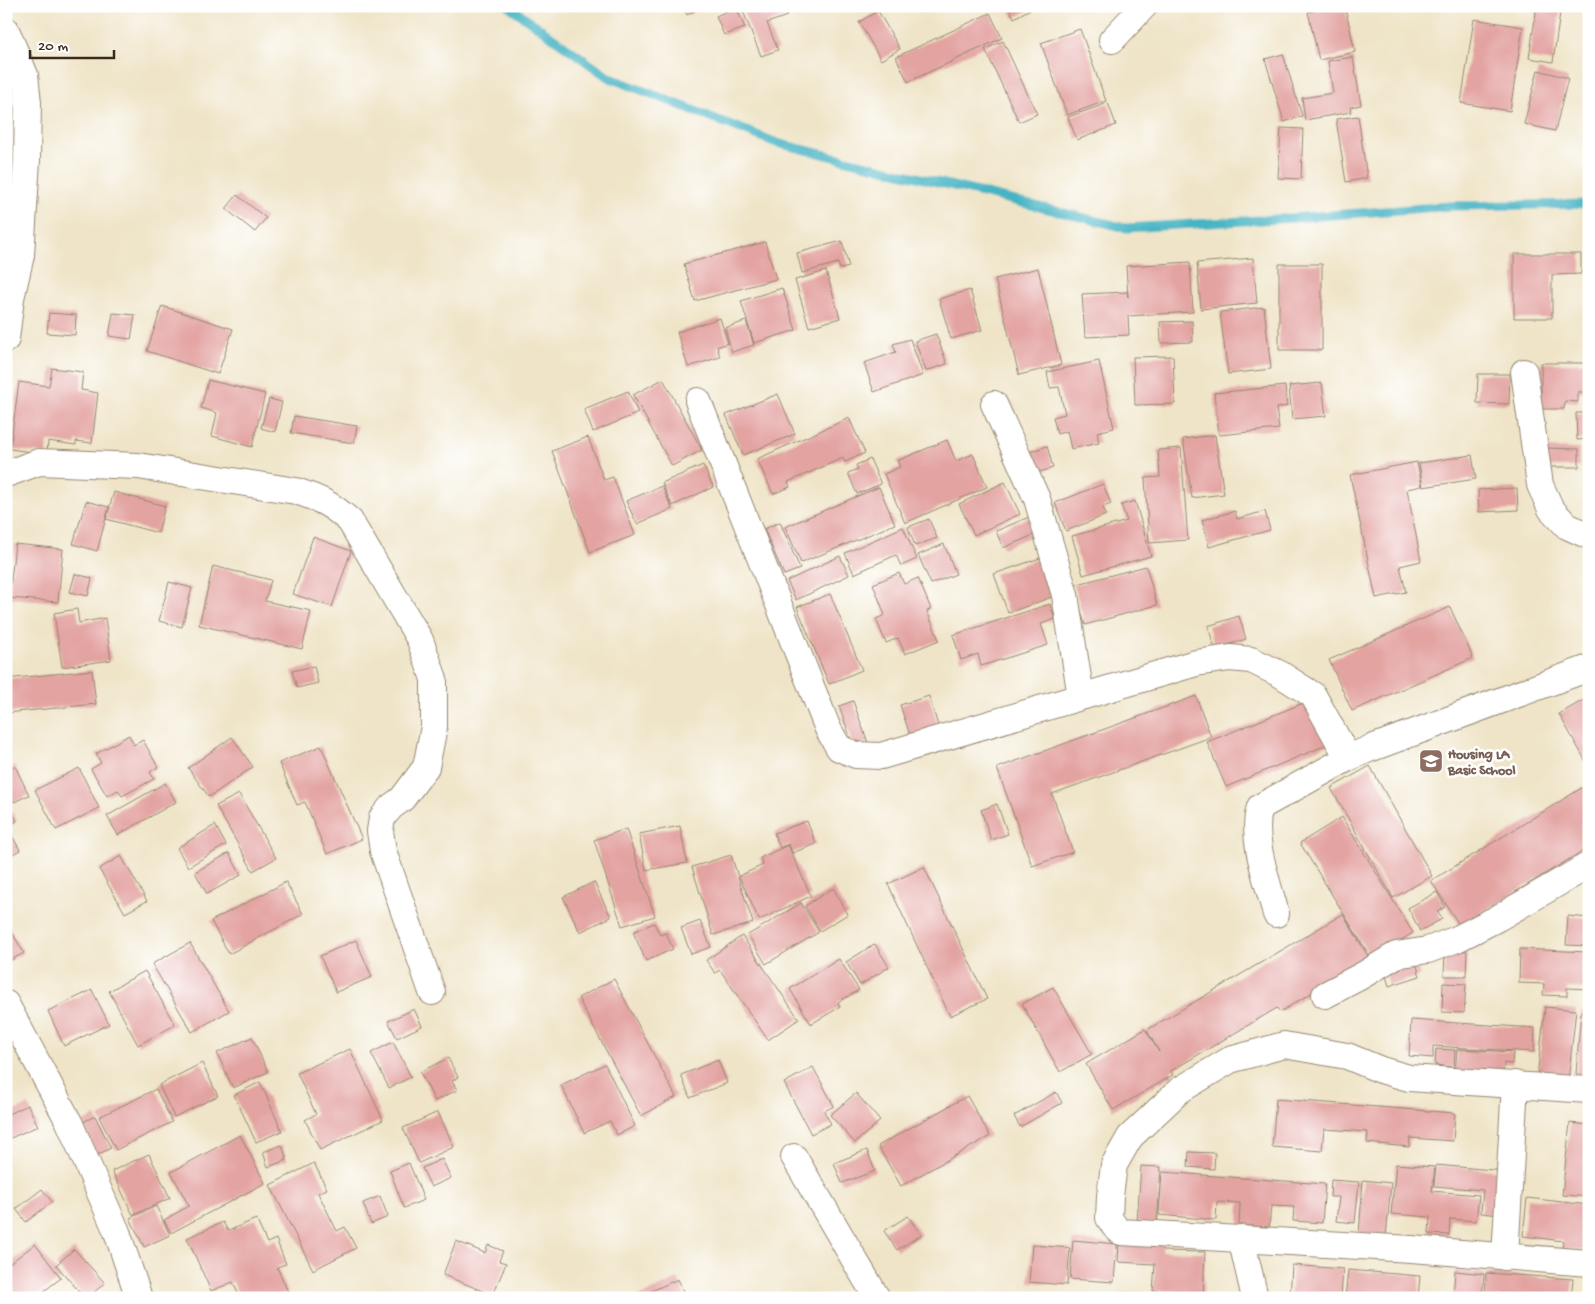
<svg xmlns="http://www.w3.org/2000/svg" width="1595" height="1304" font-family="'Gochi Hand',sans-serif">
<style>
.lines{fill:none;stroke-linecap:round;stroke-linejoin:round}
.stream{stroke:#47b4c4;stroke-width:9}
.building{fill:#e3a3a1}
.minor-casing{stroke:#958772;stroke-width:28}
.minor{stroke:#fff;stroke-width:26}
.labels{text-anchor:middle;stroke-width:5;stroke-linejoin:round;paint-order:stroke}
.education-label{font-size:14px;font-weight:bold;fill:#785e54;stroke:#fff;text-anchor:start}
</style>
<rect width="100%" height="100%" fill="#fff"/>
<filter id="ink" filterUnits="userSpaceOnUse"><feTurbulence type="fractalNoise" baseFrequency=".02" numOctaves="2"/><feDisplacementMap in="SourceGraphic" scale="10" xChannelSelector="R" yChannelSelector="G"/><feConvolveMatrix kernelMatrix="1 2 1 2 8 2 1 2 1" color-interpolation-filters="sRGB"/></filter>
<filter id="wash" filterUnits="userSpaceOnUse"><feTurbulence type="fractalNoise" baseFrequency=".0096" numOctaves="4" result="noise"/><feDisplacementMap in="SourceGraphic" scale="20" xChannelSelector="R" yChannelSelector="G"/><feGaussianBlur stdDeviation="1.12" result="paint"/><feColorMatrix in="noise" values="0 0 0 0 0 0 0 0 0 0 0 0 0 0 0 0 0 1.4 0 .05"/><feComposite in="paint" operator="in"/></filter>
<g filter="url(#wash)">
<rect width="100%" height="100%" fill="#efe4c7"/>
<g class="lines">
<path class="stream" d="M509,6L608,77L777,143L1126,228L1293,218L1451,206L1589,204"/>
</g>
<g id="blocks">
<path class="building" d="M683,6H704L687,15Z
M741,6H783L787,16L767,23L778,50L761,56Z
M1008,6H1031L1032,8L1014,18Z
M1335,6H1345L1355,52L1319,60L1308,12Z
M1537,6H1561L1553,62L1529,58Z
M736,7L745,28L724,35L716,16Z
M878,11L900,49L881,60L859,22Z
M990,13L1002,38L908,82L896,57Z
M1474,19L1523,27L1510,111L1461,103Z
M1080,29L1106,101L1067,115L1041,43Z
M1003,41L1037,114L1019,122L985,49Z
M1283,54L1302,116L1284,122L1265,59Z
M1353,57L1361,105L1350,107L1351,112L1305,120L1302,98L1333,93L1328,61Z
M1538,70L1568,78L1555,131L1524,124Z
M1108,103L1116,125L1077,140L1068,117Z
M1358,116L1367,178L1346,182L1336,119Z
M1281,128L1303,129L1301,179L1278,178Z
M237,195L266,218L255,232L226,209Z
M842,241L849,267L840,269L838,263L802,273L797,253Z
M765,242L776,279L695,301L684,264Z
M1514,254H1581V274L1552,275V318H1514Z
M1253,258L1257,303L1201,309L1197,263Z
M1190,262L1193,312L1128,316L1129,335L1085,337L1082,294L1127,292L1128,297L1126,266Z
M1279,264H1322V350H1279Z
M1038,268L1061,365L1019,375L995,279Z
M826,271L840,318L809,327L795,280Z
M782,288L796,330L754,343L741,301Z
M970,290L982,330L951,339L939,299Z
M162,306L233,329L218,374L147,351Z
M1264,307L1271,369L1228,374L1220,312Z
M49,313L76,315L75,335L47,333Z
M113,313L135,315L131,339L109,336Z
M720,318L728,343L717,347L720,357L688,367L677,332Z
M746,321L754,345L732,352L725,328Z
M1192,321L1193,342L1161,343L1160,322Z
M936,334L947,364L926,371L915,341Z
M910,339L923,375L874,392L864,363L896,352L893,344Z
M1173,356L1175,404L1135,405L1133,357Z
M1099,361L1114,428L1097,432L1099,443L1071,449L1067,431L1057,434L1053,417L1065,414L1059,387L1050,388L1047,372Z
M1541,363H1589V392H1578V402L1565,401L1564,409H1541Z
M52,368L83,372L81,390L98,393L92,443L76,441V445L48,441L47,454L10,449L19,382L49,386Z
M1478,374H1510L1509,404L1477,403Z
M663,379L702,450L672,466L633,395Z
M208,380L265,394L252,447L212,436L217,413L201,408Z
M1322,383L1326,416L1292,419L1289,386Z
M1285,386L1287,406L1276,408L1279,429L1219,435L1214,393Z
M628,391L638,413L593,432L584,409Z
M778,394L795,434L743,455L726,415Z
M269,399L282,402L275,432L261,428Z
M1576,413H1589V439L1577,440Z
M294,416L357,426L354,443L291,433Z
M849,418L865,453L845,462L843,458L788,482L790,487L773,494L757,459Z
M1215,435L1224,494L1192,498L1183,439Z
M588,437L604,480L613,477L635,535L590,552L552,451Z
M947,440L956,461L973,454L987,487L905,523L884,474L900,467L897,461Z
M1047,446L1053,468L1032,474L1026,453Z
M1181,448L1188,540L1149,543L1145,478L1160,477L1158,450Z
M1545,448L1579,449V467H1544Z
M1472,455L1476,479L1423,487L1419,463Z
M870,459L881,484L857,494L848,473L858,469L856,465Z
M1417,462L1422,486L1407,489L1421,561L1400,566L1406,592L1376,598L1350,475Z
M703,465L713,487L672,506L662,483Z
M1005,482L1020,514L974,535L959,504Z
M1103,484L1111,504L1103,507L1106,515L1066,531L1055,503Z
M662,486L672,509L637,524L626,501Z
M879,487L895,524L801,563L785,527Z
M1517,488L1518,510L1479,512L1478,490Z
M114,492L165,506L158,533L106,519Z
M86,501L109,507L97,551L73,544Z
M1135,501L1151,556L1083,575L1072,536L1127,521L1121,505Z
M1235,511L1237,519L1265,511L1270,530L1209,547L1202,520Z
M1029,517L1036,534L1003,548L996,531Z
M929,519L937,538L915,546L908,527Z
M780,522L800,569L784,575L764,529Z
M903,527L917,559L901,566L896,555L854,574L845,553Z
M313,537L351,551L332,607L293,594Z
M15,544L63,549L58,602L9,598Z
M944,544L956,574L931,584L918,555Z
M840,556L849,575L796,600L787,581Z
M1046,556L1060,594L1008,613L994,574Z
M213,566L271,580L265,601L311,611L302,649L199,625Z
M1146,566L1157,605L1085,625L1074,585Z
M899,573L904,584L918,578L931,609L927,611L939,640L905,654L898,638L886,643L876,619L885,615L873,584Z
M75,574L92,578L88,596L70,592Z
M169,582L192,588L182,627L159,621Z
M830,594L862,670L829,684L797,607Z
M1050,604L1055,619L1041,624L1048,645L981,666L978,654L961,660L953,635Z
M1450,607L1473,658L1352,711L1329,660Z
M77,609L79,623L105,618L111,660L62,667L54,613Z
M1239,616L1246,639L1215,649L1208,626Z
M314,666L318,683L297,688L292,671Z
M92,670L96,704L6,713V679Z
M929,696L939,729L911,738L900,705Z
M1196,696L1211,737L1052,794L1073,852L1032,866L997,768Z
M1589,697V767L1559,714Z
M1311,700L1329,744L1226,787L1207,742Z
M853,701L868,743L854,748L839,706Z
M129,735L134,745L143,740L158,767L150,772L154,779L122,796L118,790L107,796L91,769L101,763L96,754Z
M232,737L253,767L209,797L188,768Z
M321,746L362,839L327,854L305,802L297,805L279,763Z
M15,766L29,795L14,802L6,787V770Z
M1370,766L1432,876L1393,898L1331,788Z
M79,768L99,808L56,830L35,790Z
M165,783L176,802L118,835L107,816Z
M1588,784L1589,847L1460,926L1431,881Z
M239,794L276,858L253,871L216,806Z
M6,802L17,821L7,827L20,850L6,858Z
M997,804L1008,834L991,840L981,810Z
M1342,817L1413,933L1371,958L1300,843Z
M807,821L816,844L792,853L789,844L780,848L774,833Z
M215,825L226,845L188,867L177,848Z
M680,826L687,863L646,870L639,834Z
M626,829L655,916L622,926L594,840Z
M788,845L811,896L759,920L739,876L763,865L760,858Z
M229,853L241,875L207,894L195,872Z
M731,855L753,923L713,935L692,867Z
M121,856L147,901L125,913L99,869Z
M924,867L987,999L950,1016L888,884Z
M286,882L303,914L229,954L211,921Z
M594,882L611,917L580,932L563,897Z
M833,888L848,914L820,931L805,906Z
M1437,892L1445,907L1437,911L1442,919L1420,931L1408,908Z
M801,903L819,932L766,964L748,935Z
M1343,914L1369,958L1280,1012L1277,1008L1171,1071L1173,1075L1113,1110L1086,1064L1145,1029L1159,1052L1147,1030Z
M1568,916L1589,918V946L1566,945Z
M700,921L711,947L691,954L681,928Z
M6,922L24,953L7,962L6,960Z
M654,923L660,935L666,933L673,949L646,961L633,932Z
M742,936L799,1019L768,1040L720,970L715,973L706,960Z
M356,940L372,977L336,992L320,956Z
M190,943L229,1011L192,1032L152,964Z
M875,944L889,967L860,985L846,962Z
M1520,949L1589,952V989L1567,988V996L1543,995L1544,984L1519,983Z
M1445,950L1467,951L1466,976H1444Z
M1414,956L1420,976L1389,986L1383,966Z
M839,959L859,990L838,1002L840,1007L811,1024L790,989Z
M145,971L175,1025L138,1045L109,991Z
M614,979L676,1097L641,1116L578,998Z
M1443,983L1466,984L1464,1013L1442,1012Z
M1053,987L1092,1054L1060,1072L1022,1004Z
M92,990L109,1024L64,1046L48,1011Z
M1545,1007L1576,1010L1568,1081L1537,1077Z
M414,1009L422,1026L397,1038L388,1021Z
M1581,1011L1589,1012V1075L1576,1074Z
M1411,1020L1535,1028L1534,1052L1433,1046V1058L1409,1056Z
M252,1037L268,1072L233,1088L217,1053Z
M393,1042L411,1077L389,1088L371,1053Z
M350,1049L383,1120L320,1150L305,1120L316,1114L297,1073Z
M1436,1049L1455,1050L1454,1067L1435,1065Z
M1457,1049L1513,1052L1512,1064L1504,1063L1503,1077L1455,1074Z
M448,1058L458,1077L452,1081L457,1090L435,1101L420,1072Z
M718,1060L727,1083L690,1098L681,1075Z
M202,1063L218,1096L174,1117L159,1085Z
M605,1064L635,1126L617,1135L610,1121L584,1133L561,1085Z
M813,1067L834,1106L824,1111L831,1124L811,1134L784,1083Z
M260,1082L282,1131L256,1142L234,1095Z
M156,1089L172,1122L116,1150L99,1117Z
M1056,1092L1062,1103L1020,1127L1014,1116Z
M856,1093L880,1121L855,1143L830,1115Z
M967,1096L990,1136L901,1186L878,1146Z
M1276,1099L1455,1113L1453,1141L1410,1138L1409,1147L1367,1143L1368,1132L1324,1129L1322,1151L1272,1147Z
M28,1105L38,1126L6,1140V1115Z
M438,1112L454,1147L419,1163L403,1128Z
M95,1116L111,1148L97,1155L81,1123Z
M1570,1123L1589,1125V1197L1562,1195Z
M240,1135L265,1183L171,1233L164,1220L189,1206L171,1172Z
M282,1145L287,1160L268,1167L263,1152Z
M867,1150L875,1171L842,1183L834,1163Z
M1189,1152L1215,1153L1214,1169L1188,1167Z
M149,1154L170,1198L133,1215L112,1171Z
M442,1159L451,1178L431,1187L422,1168Z
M314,1163L327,1189L318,1193L337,1231L345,1227L356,1248L313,1270L270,1185Z
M409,1163L424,1200L404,1208L390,1171Z
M1396,1164L1435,1167L1432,1191L1479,1195L1476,1221L1450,1219L1449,1235L1429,1234L1430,1217L1391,1214Z
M1436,1165L1504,1171L1500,1215L1481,1213L1483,1190L1434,1186Z
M1141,1166L1161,1167L1157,1224L1137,1222Z
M1162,1172L1325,1184L1322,1223L1293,1221L1294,1207L1271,1206L1269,1227L1239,1225L1240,1203L1217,1202L1216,1220L1159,1215Z
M1331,1180L1359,1182L1355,1223L1336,1221L1339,1197H1330Z
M1363,1180L1391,1183L1386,1237L1359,1235Z
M42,1189L52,1202L26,1222L16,1209Z
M380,1196L388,1217L371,1224L363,1203Z
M1527,1198L1589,1205V1250L1562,1248L1563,1241L1523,1236Z
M156,1206L170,1235L144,1247L130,1218Z
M908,1216L921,1235L897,1250L884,1231Z
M256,1219L267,1243L276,1239L286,1264L277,1267L288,1292L275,1298H240L233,1282L211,1291L187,1238L223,1222L228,1231Z
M1073,1240L1117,1244L1114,1282L1070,1279Z
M1119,1240L1163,1242L1162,1251L1205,1252L1203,1298H1176L1177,1291H1153L1155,1264L1118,1262Z
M456,1241L485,1253L488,1245L503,1251L499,1261L506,1263L493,1295L443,1275Z
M35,1244L61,1278L35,1298H6V1266Z
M1032,1245L1070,1248L1067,1285L1029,1282Z
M74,1249L105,1283L87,1298H85L56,1265Z
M1292,1265L1343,1269L1341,1298H1290Z
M1348,1270L1420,1276L1418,1298H1345Z
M1455,1271L1484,1274L1482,1298H1453Z
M1486,1273L1573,1279L1571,1298H1485Z
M678,1279L686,1298H636Z
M1122,1293L1160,1296L1159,1298H1122Z"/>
</g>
</g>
<g filter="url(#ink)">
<use href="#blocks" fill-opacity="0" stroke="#958772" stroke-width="1"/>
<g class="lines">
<defs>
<path id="minor" d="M6,30L25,75L28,103L27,160L21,255L11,298L6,339
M1112,40L1144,6
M1524,372L1540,485L1551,509L1567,526L1589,536
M698,401L828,729L839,748L856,755L881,756L1196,663L1230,658L1251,660L1280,674L1313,695L1348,758
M994,404L1037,499L1065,595L1081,697
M6,474L39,462L138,466L296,491C320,499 331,504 350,521L420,640L434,679V727L426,767L402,799L391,807L382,818L380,831L383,851L432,992
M1276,914C1268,882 1250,838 1260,807L1348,758L1369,749L1589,668
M1325,995L1363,975L1396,955L1428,950L1457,939L1498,918L1589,865
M6,1004L69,1122L117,1232L139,1298
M1589,1090L1409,1078L1381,1070L1347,1056L1284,1045L1230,1060L1180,1090L1130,1137L1114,1165L1110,1196L1109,1218L1115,1227L1121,1232L1411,1249L1589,1263
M794,1157L877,1298
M1241,1238L1255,1298
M1505,1257L1515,1084"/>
</defs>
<use href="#minor" class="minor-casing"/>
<use href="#minor" class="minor"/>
</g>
</g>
<defs>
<symbol id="school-square" viewBox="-11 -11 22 22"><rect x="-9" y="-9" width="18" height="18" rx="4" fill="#8d6e63" stroke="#fff"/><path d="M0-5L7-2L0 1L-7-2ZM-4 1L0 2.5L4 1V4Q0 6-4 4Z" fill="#fff"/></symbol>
</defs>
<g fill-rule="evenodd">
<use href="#school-square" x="1417" y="747" width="28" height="28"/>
</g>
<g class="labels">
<g class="education-label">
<text x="1448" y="758">Housing LA<tspan x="1448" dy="16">Basic School</tspan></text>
</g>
</g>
<rect width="1595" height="1304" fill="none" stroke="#fff" stroke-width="25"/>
<path d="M30 50v8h84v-8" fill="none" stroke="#3b2a1e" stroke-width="2.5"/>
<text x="38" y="50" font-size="15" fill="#3b2a1e" stroke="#ffffff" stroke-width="4" paint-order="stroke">20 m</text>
</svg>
